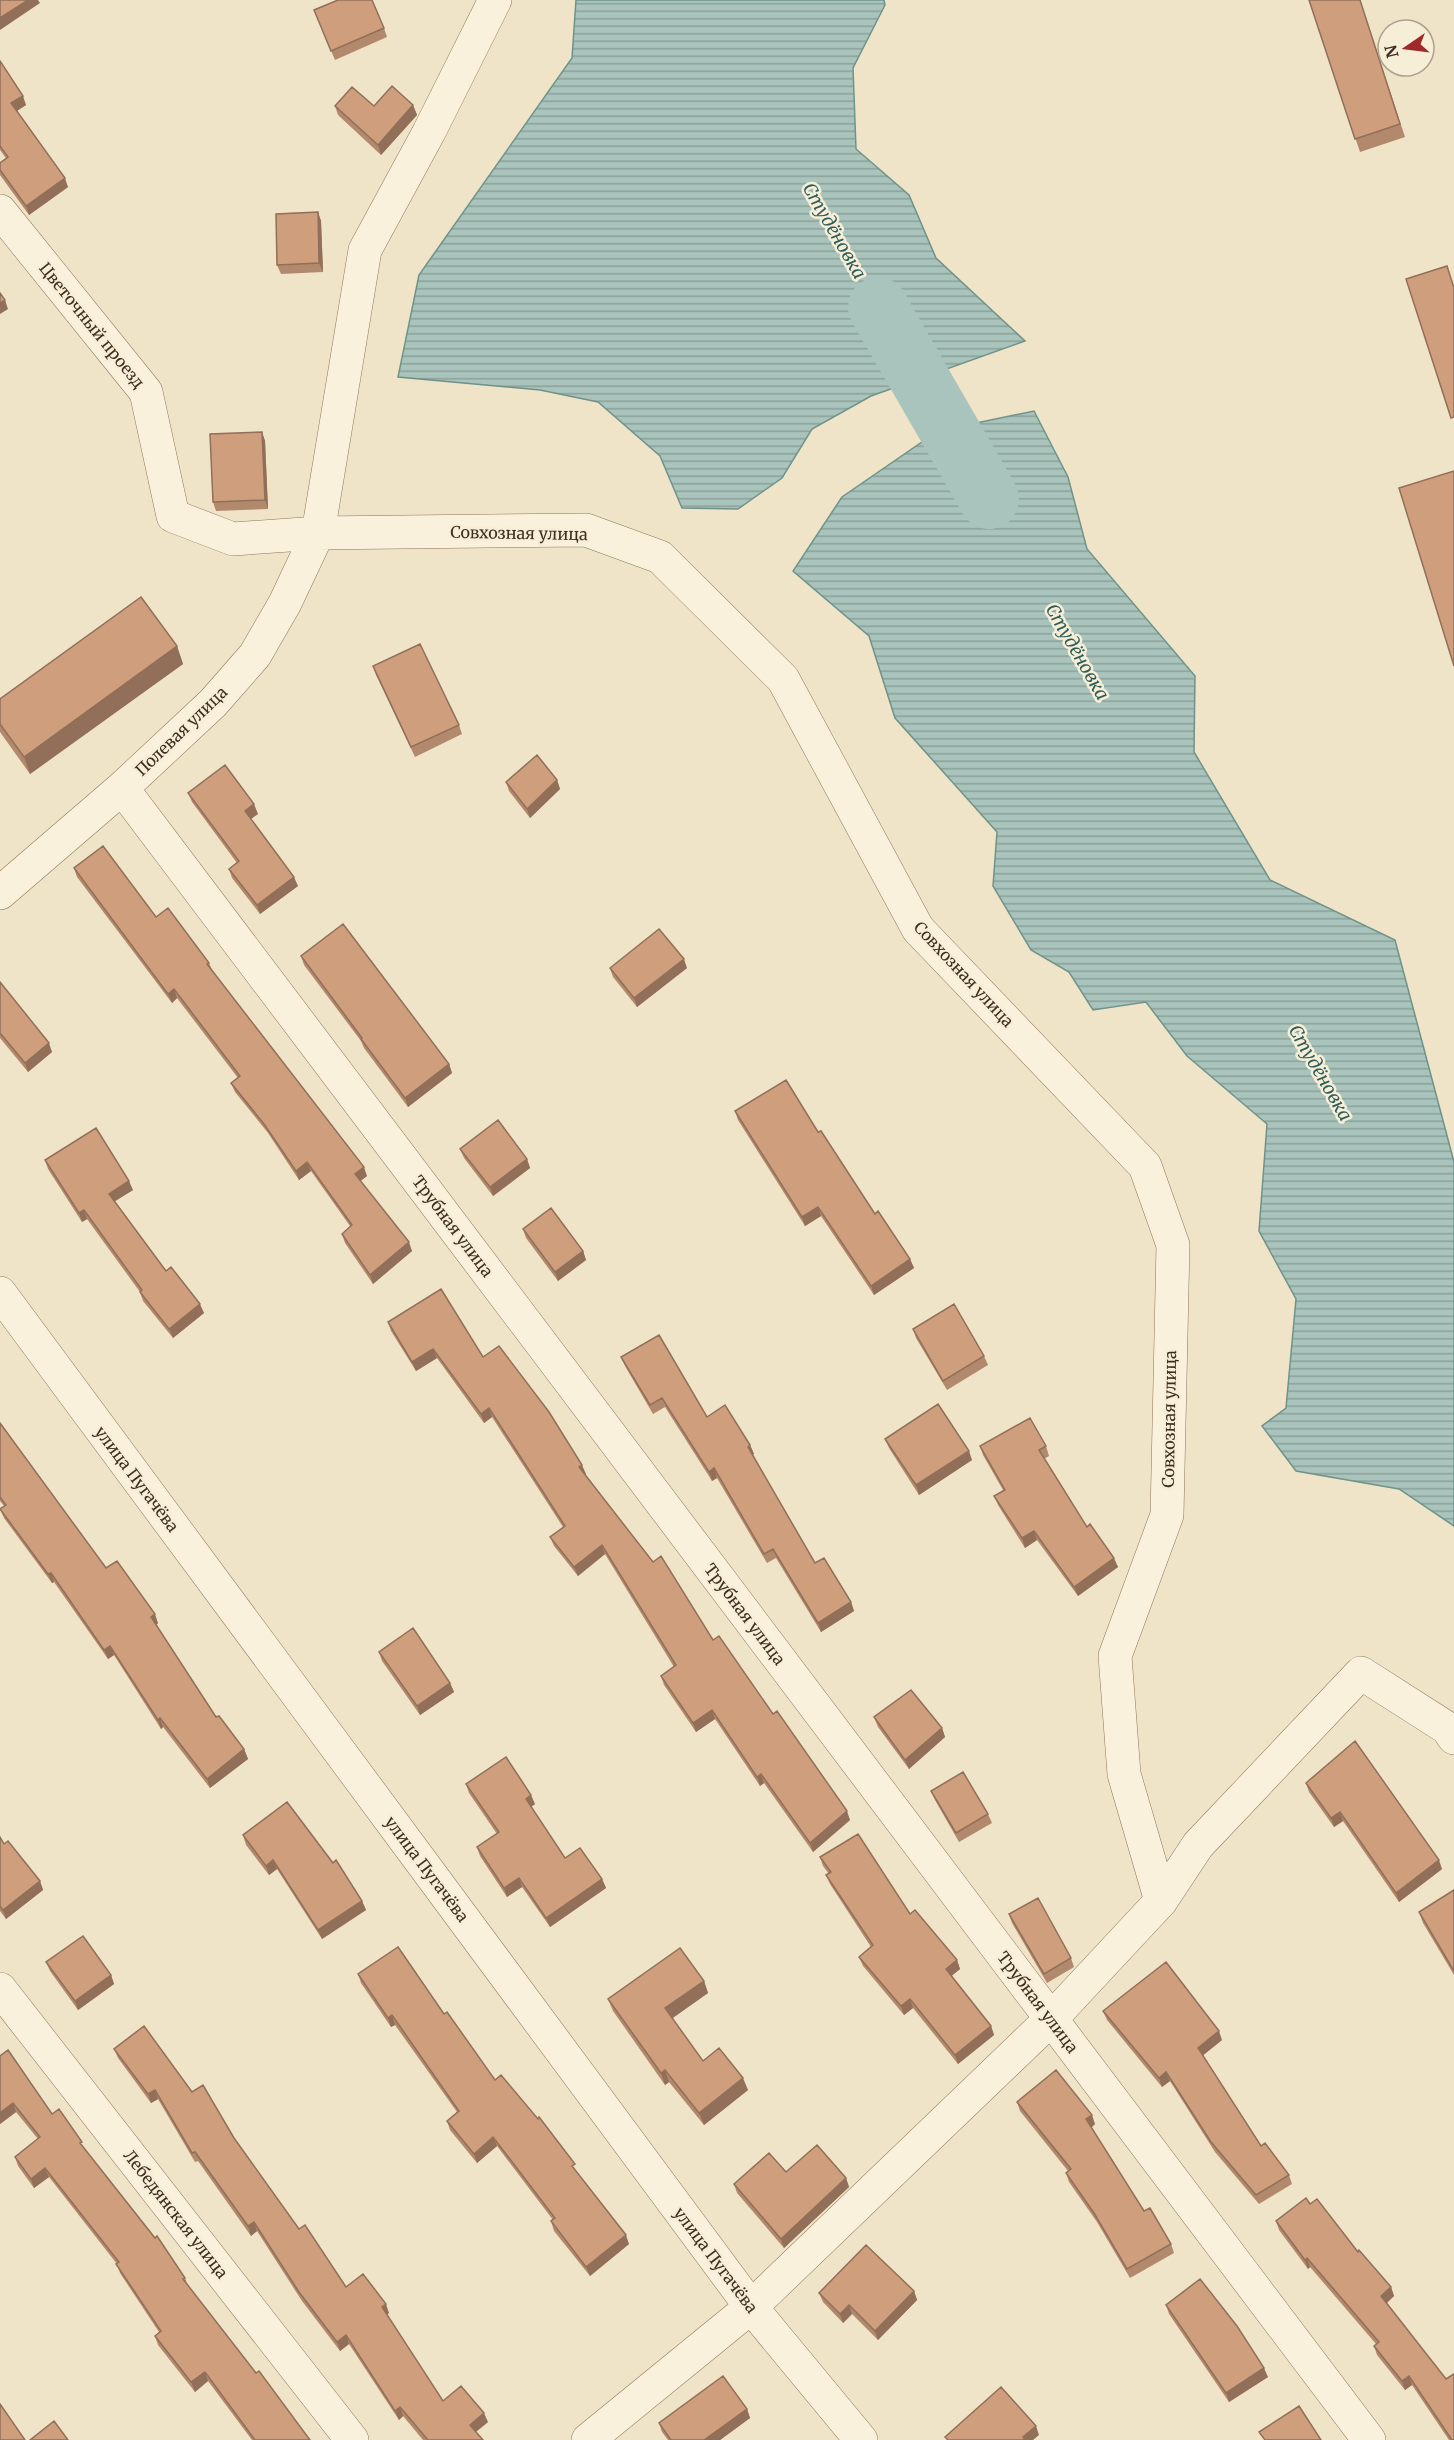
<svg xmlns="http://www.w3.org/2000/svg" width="1454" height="2440" font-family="Merriweather,serif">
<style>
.water{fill:url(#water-rules);stroke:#6f938a;stroke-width:1.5}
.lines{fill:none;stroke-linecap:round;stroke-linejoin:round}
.river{stroke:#a9c4bc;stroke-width:60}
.minor-casing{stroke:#8d765c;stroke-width:34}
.minor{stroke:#faf1dc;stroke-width:33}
.wall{fill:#b2896c}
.shaded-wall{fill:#916f58}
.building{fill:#cf9f7d;stroke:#916f58;stroke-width:1.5}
.labels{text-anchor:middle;stroke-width:5;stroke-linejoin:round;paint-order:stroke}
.street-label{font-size:16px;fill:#3d2e20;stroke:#f7eed8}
.water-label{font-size:18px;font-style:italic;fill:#2f5d5a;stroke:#f7eed8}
</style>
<defs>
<pattern id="water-rules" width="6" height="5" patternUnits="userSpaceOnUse" patternTransform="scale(1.5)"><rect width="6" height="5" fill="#a9c4bc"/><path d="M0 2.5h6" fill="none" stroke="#8ba098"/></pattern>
</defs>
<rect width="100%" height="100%" fill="#f0e4c8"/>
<path class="water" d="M576,0H884L885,5L853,68L856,149L909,195L936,258L1025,341L871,396L812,429L782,478L738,509L682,508L660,456L598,402L540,390L398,377L419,275L572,58Z
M1034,411L1068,477L1087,549L1195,676L1194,752L1270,880L1395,940L1454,1162V1526L1399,1489L1296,1471L1262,1426L1286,1408L1296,1299L1259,1231L1267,1124L1187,1056L1146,1002L1093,1010L1069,972L1031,950L993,886L997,832L895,718L869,636L793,571L842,497L938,431Z"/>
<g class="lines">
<path class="river" d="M878,307L989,499"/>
<defs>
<path id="minor" d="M495,0L429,132L365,250L318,533L586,530L660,557L783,679L918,929L1145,1166L1173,1245L1167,1515L1115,1656L1124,1774L1161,1901
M0,211L146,392L173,516L233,539L318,533L285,603L255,655L213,703L122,788L0,893
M122,788L1369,2440
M0,1293L751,2307L861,2440
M0,1989L352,2440
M588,2440L751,2307L1051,2019L1161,1901L1198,1845L1361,1673L1447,1728L1454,1738"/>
</defs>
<use href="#minor" class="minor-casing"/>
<use href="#minor" class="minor"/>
</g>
<path class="wall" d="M1309,0H1360L1405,137L1360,152Z
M314,10L384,28L387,37L335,60Z
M0,61L26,105L17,111L68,187L29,215L0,175V163L6,158L0,150Z
M413,105L417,115L381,155L338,115L335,106H374Z
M318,212L321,221L323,272L281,274L277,265Z
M262,432L265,441L268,509L216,511L213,502Z
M177,646L183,664L30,774L0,732V699Z
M373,666L459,725L462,734L415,757L376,675Z
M557,780L560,789L530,818L509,791L506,782Z
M188,793L258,814L251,819L298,886L260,914L232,878L229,869L237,863L192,802Z
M74,868L156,917L209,963L213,972L367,1176L360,1181L412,1251L373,1284L345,1243L342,1234L350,1226L311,1171L299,1180L268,1133L235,1092L231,1083L238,1078L177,998L172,1003L77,877Z
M301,956L449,1064L452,1073L408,1107L364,1048L361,1041L304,965Z
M610,968H687L637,1007L613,977Z
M0,982L52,1052L28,1072L0,1038Z
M735,1111L818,1132L875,1214L910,1259L914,1268L874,1295L821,1216L805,1226L738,1120Z
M460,1149L527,1159L530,1168L493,1196L464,1158Z
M45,1160L133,1190L115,1201L166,1271L204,1313L173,1338L143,1301L140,1292L87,1219L82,1222L48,1169Z
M523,1229L583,1251L586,1260L558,1281L526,1238Z
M388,1322L483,1357L586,1474H585L713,1640L773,1714L850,1820L813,1852L764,1783L760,1786L715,1719L696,1732L664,1685L661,1676L674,1667L605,1554L578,1576L554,1546L550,1537L563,1527L492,1417L484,1423L437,1358L416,1371L391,1331Z
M913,1329L984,1356L988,1365L947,1390L916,1338Z
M621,1357L707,1417L750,1445L754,1454L752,1455L815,1563L851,1602L854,1611L821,1632L776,1558L767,1563L717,1478L712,1481L665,1407L653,1414L625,1366Z
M0,1423L106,1568L158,1623L156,1625L216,1717L244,1749L248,1759L210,1788L163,1727L161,1729L114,1655L108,1659L54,1582L52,1583L4,1518L0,1509L4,1506L0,1501Z
M885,1439L972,1460L919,1495L889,1448Z
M980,1446H1046L1049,1456L1044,1459L1087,1527L1118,1567L1078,1596L1037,1540L1025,1548L998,1505L994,1496L1003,1490L983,1455Z
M379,1652L450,1683L454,1692L420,1715L382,1661Z
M874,1717L942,1728L945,1737L909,1769L878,1727Z
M1306,1783L1442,1869L1399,1902L1343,1821L1334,1827L1309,1792Z
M466,1784L535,1804L531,1807L565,1858L602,1879L606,1888L550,1927L522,1887L507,1897L480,1856L477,1847L497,1834L469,1793Z
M931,1791L988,1814L992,1823L959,1842L935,1800Z
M243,1835L362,1901L366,1910L322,1939L277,1869L269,1875L246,1845Z
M0,1837L4,1844L40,1881L43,1890L6,1919L0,1911Z
M820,1857L910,1914L957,1960L960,1969L951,1976L991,2026L994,2035L958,2064L913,2008L904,2015L863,1966L859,1957L871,1947L830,1884L826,1875L829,1874L823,1866Z
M1454,1890V1975L1423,1923L1419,1912Z
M1009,1914L1071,1958L1074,1967L1047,1983L1012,1923Z
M46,1962L111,1975L114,1984L78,2010L50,1971Z
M358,1974L444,2014L495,2080L578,2173L629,2244L590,2276L554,2231L551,2221L553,2220L497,2146L477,2163L450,2130L447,2121L457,2112L395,2025L391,2027L361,1983Z
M704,1981L708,1993L672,2018L703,2061L748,2090L704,2125L669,2082L665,2085L613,2011L608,1999Z
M1103,2011L1222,2040L1203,2055L1261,2146L1289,2175L1292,2184L1259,2204L1215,2152L1170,2081L1162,2087L1107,2020Z
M114,2049L192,2092L234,2138L299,2229L346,2287L389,2313L387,2315L443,2401L488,2422L476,2432L483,2440H423L403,2416L399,2420L349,2344L340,2351L302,2301L257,2231L251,2236L198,2161L195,2162L158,2099L151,2103L118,2058Z
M0,2056L85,2150L185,2278L188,2286L256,2373L310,2440H252L208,2381L195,2392L158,2345L155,2336L159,2332L120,2273L117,2264L49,2177L34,2188L18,2166L15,2157L38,2139L16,2112L0,2124Z
M1017,2102L1095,2124L1091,2127L1144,2211L1171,2244L1174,2253L1130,2278L1097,2222L1069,2182L1066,2173L1068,2171L1020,2111Z
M786,2172L846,2178L849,2187L784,2248L737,2193L734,2184Z
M1310,2204L1391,2287L1394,2296L1387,2303L1454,2440H1449L1412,2385L1405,2390L1377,2355L1374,2346L1376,2344L1310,2267L1308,2269L1279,2230L1276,2221Z
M914,2291L917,2300L878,2340L852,2314L843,2323L823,2302L819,2293Z
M1166,2305L1268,2377L1229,2402L1169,2314Z
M747,2409L750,2418L720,2440H668L662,2432L659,2423Z"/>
<path class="shaded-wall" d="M28,0H38L40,3L0,30V18Z
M23,96L26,105L15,112L11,103Z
M413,105L417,115L381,155L378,145Z
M65,178L68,187L29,215L26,206Z
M318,212L321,221L323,272L319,263Z
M5,300L8,309L0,314V303Z
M262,432L265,441L268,509L265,500Z
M177,646L183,664L30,774L24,757Z
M557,780L560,789L530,818L527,809Z
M254,804L258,814L249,820L245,811Z
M294,877L298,886L260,914L257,905Z
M684,959L687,968L637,1007L634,998Z
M174,989L177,998L172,1003L168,994Z
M49,1043L52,1052L28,1072L25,1063Z
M449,1064L452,1073L408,1107L405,1098Z
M527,1159L530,1168L493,1196L490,1187Z
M307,1162L311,1171L299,1180L296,1171Z
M364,1167L367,1176L358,1183L355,1174Z
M129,1181L133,1190L112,1203L109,1194Z
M818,1207L821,1216L805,1226L802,1217Z
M84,1210L87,1219L82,1222L79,1213Z
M409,1242L412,1251L373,1284L370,1275Z
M583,1251L586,1260L558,1281L555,1272Z
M910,1259L914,1268L874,1295L871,1286Z
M200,1304L204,1313L173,1338L169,1329Z
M433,1349L437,1358L416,1371L412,1362Z
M489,1408L492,1417L484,1423L481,1414Z
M750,1445L754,1454L751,1456L748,1447Z
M969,1451L972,1460L919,1495L916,1485Z
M582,1465L586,1474L582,1476L579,1467Z
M714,1468L717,1478L712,1481L709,1472Z
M1034,1531L1037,1540L1025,1548L1022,1538Z
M602,1545L605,1554L578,1576L574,1567Z
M1114,1558L1118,1567L1078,1596L1074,1587Z
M51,1573L54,1582L52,1583L48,1574Z
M851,1602L854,1611L821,1632L818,1623Z
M155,1614L158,1623L155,1626L151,1617Z
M110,1646L114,1655L108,1659L104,1650Z
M450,1683L454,1692L420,1715L417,1706Z
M712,1710L715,1719L696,1732L693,1723Z
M160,1718L163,1727L161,1729L158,1720Z
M942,1728L945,1737L909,1769L905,1760Z
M244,1749L248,1759L210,1788L207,1779Z
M761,1774L764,1783L760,1786L757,1777Z
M531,1795L535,1804L529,1808L526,1799Z
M847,1811L850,1820L813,1852L810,1843Z
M1340,1812L1343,1821L1334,1827L1331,1818Z
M273,1860L277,1869L269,1875L266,1866Z
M1439,1860L1442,1869L1399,1902L1396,1893Z
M519,1878L522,1887L507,1897L504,1888Z
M602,1879L606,1888L550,1927L546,1918Z
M40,1881L43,1890L6,1919L3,1910Z
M362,1901L366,1910L322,1939L318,1930Z
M957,1960L960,1969L949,1978L946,1969Z
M111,1975L114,1984L78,2010L75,2001Z
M704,1981L708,1993L670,2020L665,2008Z
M910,1999L913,2008L904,2015L901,2006Z
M392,2015L395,2025L391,2027L388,2018Z
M991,2026L994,2035L958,2064L955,2055Z
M1219,2031L1222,2040L1201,2057L1198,2048Z
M665,2070L669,2082L665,2085L661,2073Z
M1166,2072L1170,2081L1162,2087L1159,2078Z
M743,2078L748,2090L704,2125L699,2113Z
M155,2090L158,2099L151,2103L148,2094Z
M13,2103L16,2112L0,2124V2113Z
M1092,2115L1095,2124L1090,2129L1086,2119Z
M493,2137L497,2146L477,2163L474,2154Z
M45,2168L49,2177L34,2188L31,2179Z
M846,2178L849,2187L784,2248L781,2239Z
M254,2222L257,2231L251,2236L248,2226Z
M626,2235L629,2244L590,2276L586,2267Z
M1307,2258L1310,2267L1308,2269L1305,2260Z
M1391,2287L1394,2296L1384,2305L1381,2296Z
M914,2291L917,2300L878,2340L875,2331Z
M386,2304L389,2313L385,2316L382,2307Z
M849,2305L852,2314L843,2323L840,2314Z
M346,2335L349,2344L340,2351L337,2342Z
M1264,2368L1268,2377L1229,2402L1226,2393Z
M205,2372L208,2381L195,2392L191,2382Z
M1409,2376L1412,2385L1405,2390L1402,2381Z
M400,2407L403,2416L399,2420L395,2411Z
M747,2409L750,2418L720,2440H704Z
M484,2413L488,2422L473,2434L470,2425Z
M1036,2426L1039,2435L1033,2440H1024L1023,2437Z"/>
<path class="building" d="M0,0H28L0,18Z
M338,0H372L384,28L331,51L314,10Z
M1309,0H1360L1400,124L1355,139Z
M0,61L23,96L11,103L65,178L26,206L0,170V163L8,157L0,146Z
M392,86L413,105L378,145L335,106L352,87L374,106Z
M318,212L319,263L277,265L276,214Z
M1447,266L1454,288V417L1451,418L1406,279Z
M0,293L5,300L0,303Z
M262,432L265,500L213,502L210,434Z
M1454,471V666L1399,488Z
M141,597L177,646L24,757L0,724V699Z
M420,644L459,725L411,747L373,666Z
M537,755L557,780L527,809L506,782Z
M225,765L254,804L245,811L294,877L257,905L229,869L239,861L188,793Z
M103,846L156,917L168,908L209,963L207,964L364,1167L355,1174L409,1242L370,1275L342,1234L352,1225L307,1162L296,1171L264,1124L231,1083L240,1076L174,989L168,994L74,868Z
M343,924L449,1064L405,1098L361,1039L362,1038L301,956Z
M659,929L684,959L634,998L610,968Z
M0,982L49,1043L25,1063L0,1033Z
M786,1080L818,1132L821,1131L875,1214L878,1211L910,1259L871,1286L818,1207L802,1217L735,1111Z
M498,1120L527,1159L490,1187L460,1149Z
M96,1128L129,1181L109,1194L166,1271L171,1267L200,1304L169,1329L140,1292L142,1290L84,1210L79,1213L45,1160Z
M551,1208L583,1251L555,1272L523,1229Z
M441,1289L483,1357L499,1346L549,1412L582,1465L579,1467L653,1562L661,1556L713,1640L719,1636L773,1714L777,1711L847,1811L810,1843L761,1774L757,1777L712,1710L693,1723L661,1676L676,1665L602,1545L574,1567L550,1537L565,1526L489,1408L481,1414L433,1349L412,1362L388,1322Z
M954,1304L984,1356L943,1381L913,1329Z
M659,1335L707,1417L725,1405L750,1445L748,1447L815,1563L824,1558L851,1602L818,1623L773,1549L764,1554L714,1468L709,1472L662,1398L650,1405L621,1357Z
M938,1404L969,1451L916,1485L885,1439Z
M1030,1418L1046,1446L1039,1450L1087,1527L1090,1524L1114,1558L1074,1587L1034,1531L1022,1538L994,1496L1005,1490L980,1446Z
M0,1423L106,1568L117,1561L155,1614L151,1617L216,1717L219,1716L244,1749L207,1779L160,1718L158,1720L110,1646L104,1650L51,1573L48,1574L0,1509L6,1505L0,1497Z
M413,1628L450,1683L417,1706L379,1652Z
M911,1690L942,1728L905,1760L874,1717Z
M1355,1741L1439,1860L1396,1893L1340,1812L1331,1818L1306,1783Z
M506,1757L531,1795L526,1799L565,1858L580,1848L602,1879L546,1918L519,1878L504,1888L477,1847L499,1832L466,1784Z
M963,1772L988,1814L956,1833L931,1791Z
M287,1802L333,1863L336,1860L362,1901L318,1930L273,1860L266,1866L243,1835Z
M858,1834L910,1914L915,1910L957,1960L946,1969L991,2026L955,2055L910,1999L901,2006L859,1957L873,1945L826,1875L831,1872L820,1857Z
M0,1837L4,1844L8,1841L40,1881L3,1910L0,1906Z
M1454,1890V1971L1419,1912Z
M1038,1898L1071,1958L1044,1974L1009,1914Z
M83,1936L111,1975L75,2001L46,1962Z
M398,1947L444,2014L447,2012L495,2080L501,2075L538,2119L539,2117L575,2164L572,2166L626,2235L586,2267L551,2221L555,2218L493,2137L474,2154L447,2121L459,2111L392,2015L388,2018L358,1974Z
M680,1948L704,1981L665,2008L703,2061L719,2048L743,2078L699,2113L665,2070L661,2073L608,1999Z
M1166,1962L1219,2031L1198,2048L1261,2146L1265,2143L1289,2175L1256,2195L1211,2142L1166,2072L1159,2078L1103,2011Z
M144,2026L192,2092L203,2085L234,2138L299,2229L305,2225L346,2287L363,2274L386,2304L382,2307L443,2401L461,2386L484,2413L470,2425L483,2440H428L400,2407L395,2411L346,2335L337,2342L299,2292L254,2222L248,2226L195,2152L192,2153L155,2090L148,2094L114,2049Z
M8,2050L52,2114L59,2109L82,2142L80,2143L155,2238L157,2236L185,2278L183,2279L256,2373L259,2371L310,2440H255L205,2372L191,2382L155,2336L161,2331L116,2264L119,2262L45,2168L31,2179L15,2157L40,2137L13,2103L0,2113V2056Z
M1056,2070L1092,2115L1086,2119L1144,2211L1150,2208L1171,2244L1127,2269L1094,2213L1066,2173L1071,2169L1017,2102Z
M817,2145L846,2178L781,2239L734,2184L769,2153L786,2172Z
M1306,2198L1310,2204L1317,2199L1358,2252L1359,2250L1391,2287L1381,2296L1446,2379L1454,2374V2440H1452L1409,2376L1402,2381L1374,2346L1379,2342L1307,2258L1305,2260L1276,2221Z
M866,2245L914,2291L875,2331L849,2305L840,2314L819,2293Z
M1200,2279L1237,2326L1264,2368L1226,2393L1166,2305Z
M723,2376L747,2409L704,2440H671L659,2423Z
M1001,2387L1036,2426L1023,2437L1025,2440H948L945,2437Z
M0,2404L25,2440H0Z
M1299,2406L1321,2440H1265L1259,2432Z
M54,2421L68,2440H30Z"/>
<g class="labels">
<g class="street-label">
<text transform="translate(92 325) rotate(51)" y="6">Цветочный проезд</text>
<text transform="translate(519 533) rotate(1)" y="6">Совхозная улица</text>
<text transform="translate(181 731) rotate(-44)" y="6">Полевая улица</text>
<text transform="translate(964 974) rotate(47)" y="6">Совхозная улица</text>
<text transform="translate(453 1226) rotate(53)" y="6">Трубная улица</text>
<text transform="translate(1169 1419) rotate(-89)" y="6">Совхозная улица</text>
<text transform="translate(137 1479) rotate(53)" y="6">улица Пугачёва</text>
<text transform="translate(745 1614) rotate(53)" y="6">Трубная улица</text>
<text transform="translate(427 1869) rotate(53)" y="6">улица Пугачёва</text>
<text transform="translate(1038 2002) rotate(53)" y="6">Трубная улица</text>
<text transform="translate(176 2214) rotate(52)" y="6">Лебедянская улица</text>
<text transform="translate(716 2260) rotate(53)" y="6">улица Пугачёва</text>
</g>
<g class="water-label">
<text transform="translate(834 231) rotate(60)" y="6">Студёновка</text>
<text transform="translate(1077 652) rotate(60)" y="6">Студёновка</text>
<text transform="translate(1320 1073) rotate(60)" y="6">Студёновка</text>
</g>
</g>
<g transform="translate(1406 48) rotate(256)"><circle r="28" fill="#f7eed8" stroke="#ada18e" stroke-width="1.5"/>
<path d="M0-4.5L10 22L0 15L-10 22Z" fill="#9e2a2b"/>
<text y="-9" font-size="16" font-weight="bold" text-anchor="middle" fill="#3d2e20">N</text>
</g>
</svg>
